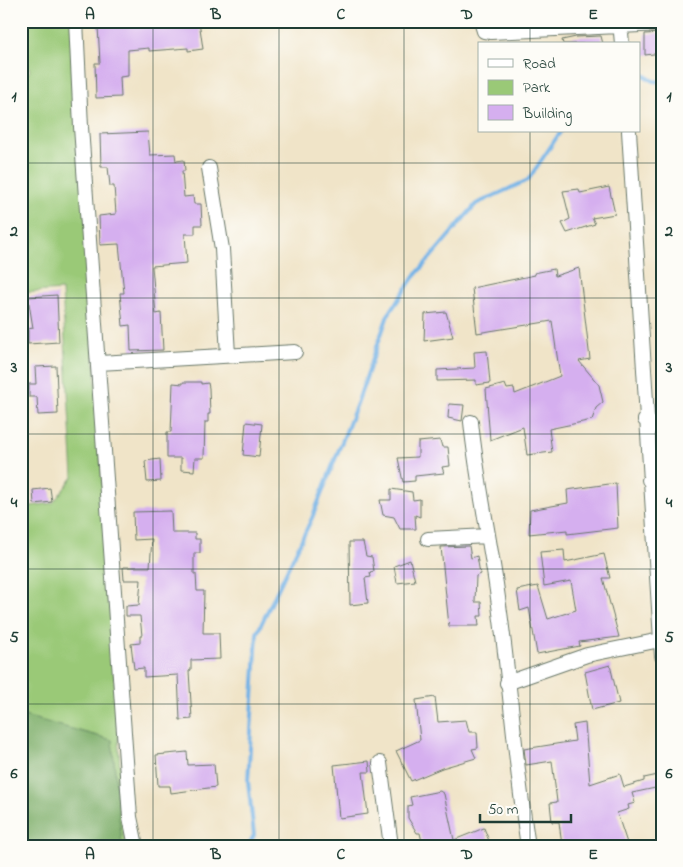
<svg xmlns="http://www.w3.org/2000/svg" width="683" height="867" font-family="'Indie Flower',sans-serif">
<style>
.green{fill:#9ac977;stroke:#5c8356}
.forest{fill:#7bad68;stroke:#4d754e}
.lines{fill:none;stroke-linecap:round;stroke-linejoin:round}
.stream{stroke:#73b2e6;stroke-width:4}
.building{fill:#d5afef}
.street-casing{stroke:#687768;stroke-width:16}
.street{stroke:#fff;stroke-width:14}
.grid{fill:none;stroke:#1f3d34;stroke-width:1;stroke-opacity:0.55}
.neatline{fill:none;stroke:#1f3d34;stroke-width:2}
.grid-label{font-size:16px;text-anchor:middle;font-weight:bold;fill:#1f3d34}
</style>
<rect width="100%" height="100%" fill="#fdfcf7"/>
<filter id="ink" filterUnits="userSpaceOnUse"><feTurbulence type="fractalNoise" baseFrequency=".02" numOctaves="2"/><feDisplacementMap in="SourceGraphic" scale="10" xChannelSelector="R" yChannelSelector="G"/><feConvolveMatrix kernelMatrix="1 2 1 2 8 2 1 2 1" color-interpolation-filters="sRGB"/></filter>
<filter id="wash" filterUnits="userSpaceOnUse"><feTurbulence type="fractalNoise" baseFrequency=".0096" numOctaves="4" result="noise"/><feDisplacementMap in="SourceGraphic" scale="20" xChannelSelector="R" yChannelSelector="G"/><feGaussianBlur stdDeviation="1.12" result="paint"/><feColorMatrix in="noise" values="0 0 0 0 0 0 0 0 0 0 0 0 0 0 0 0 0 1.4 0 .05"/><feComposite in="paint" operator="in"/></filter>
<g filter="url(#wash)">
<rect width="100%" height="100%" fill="#f0e4c8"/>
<path class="green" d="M21,21H73L125,846H122L112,740L21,715V501L31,506L53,503L73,477L62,290L21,293V81L30,71L24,51L21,50Z"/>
<path class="forest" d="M21,715L112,740L122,846H21Z"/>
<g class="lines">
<path class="stream" d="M639,72L653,81L662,82
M248,846L254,835L248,781L257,633L312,518L358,401L388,315L413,278L476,204L528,180L561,131"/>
</g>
<g id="blocks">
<path class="building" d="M150,21H199L203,49L188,51V48L149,51V48L128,50V76L120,77L121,97L96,98L95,63H100L98,26L131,25V22Z
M662,33V53L645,55V34Z
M601,36L603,44H563L562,40L576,37Z
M148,132L150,155L175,154L176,161L184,160L185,171H182L184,197L193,196L194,204H201L202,225H195V234H185L187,263L152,266L156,314L161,313L163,350L131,351L130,325L123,326L120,293H124L119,244L100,245L99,216L116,214L114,186H110L108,167H101L100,134Z
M609,187L615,214L592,218L595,224L567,233L562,223L570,219L563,191L579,189L580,193Z
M579,268L590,359L579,361L599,385L603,402L596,408L592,420L549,429L552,452L527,455L523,427L490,440L486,389L505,384L507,389L514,388L515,394L560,376L552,321L477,333L472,288L535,275L534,273L554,269L555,276Z
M57,295L59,342L28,344V329L33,328L28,297Z
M446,312L453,337L424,341L425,314Z
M487,351L490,383L476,385V380L437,381V370L475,368L474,352Z
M56,366L58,414L38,415L37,397H29V384H36L35,367Z
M183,382H201V384L208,383L209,388L210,414H208V422H205L204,458H195L194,471L181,470V458H167V432H171L173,383L183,384Z
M449,404L464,405L462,421L448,418Z
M246,422L262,424L259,457L243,455Z
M440,440L442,447H448L450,466L442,467L444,473L415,476V481L403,482L398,458L418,457V442Z
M160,459L161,481L147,482L145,461Z
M616,483L618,528L567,534V530L529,534L530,510L568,503L567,490Z
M50,488L52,502L34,504L33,490Z
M391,489L412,492L413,500L420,499V517L415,515L416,529H400L394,517L383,515L380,500H391Z
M171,511L172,533H195V539H200V553H194V574H196L197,591H204L203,633H219L220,659L191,660V670L189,671L192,719L180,720L178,675L144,677V668L134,669L131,644L140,643V636H142L140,616H126V606L139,605L141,580H124L123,567H150L152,539L134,540L133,512Z
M349,542H363L366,556L372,557L374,571L370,572L371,577L365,578L368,603L350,605Z
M469,546L471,558L477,556L480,574L476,576L475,602H481L482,616H478L479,626H449L441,547Z
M564,550L565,562L604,554L610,578H603L619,637L579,642L580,646L537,654L529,608L520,611L517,590L538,586L548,619L576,610L571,581L544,586L540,552Z
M410,560L415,581L397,583L394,566Z
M610,665L619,703L592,710L585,672Z
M435,697L438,722L466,720L469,732H477L478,748L472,749L476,758L442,768L411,781L396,751L420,740L416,700Z
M585,723L590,784L620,774L624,787L644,781V778L658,775L660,787L632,793L635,803L628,805L629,809L617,813L628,846H562L559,822H552L550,803L557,802L552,761L526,765L524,749L575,741L573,725Z
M187,752L188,765L214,764L216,787L171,793L170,786H158L156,755Z
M369,761L370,772H363L368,814L339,818L334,765Z
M440,791L444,794L454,840L484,828L491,846H423L420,833H417L408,818V806L412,805L410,797Z"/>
</g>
</g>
<g filter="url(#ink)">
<use href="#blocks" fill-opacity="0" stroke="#687768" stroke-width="1"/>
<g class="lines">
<defs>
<path id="street" d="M76,21L81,127L130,817L136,846
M481,21L484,31L491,32L662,24
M620,21L622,44
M629,131L662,656
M209,168L222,249L228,355
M99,363L295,352
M645,420L662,429
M471,422C477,481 490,539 498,598C510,680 515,763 528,846
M649,480L662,466
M428,539L488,536
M507,683L587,655L660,640
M380,763L391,846"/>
</defs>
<use href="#street" class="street-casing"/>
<use href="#street" class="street"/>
</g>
</g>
<path class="grid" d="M153,21V846M279,21V846M404,21V846M530,21V44M530,131V846M21,163H662M21,298H662M21,434H662M21,569H662M21,704H662"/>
<rect width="683" height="867" fill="none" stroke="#fdfcf7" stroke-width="55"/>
<rect x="478" y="42" width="162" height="90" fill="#fdfcf7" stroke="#a4b0a9"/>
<rect x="488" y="59" width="25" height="8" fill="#ffffff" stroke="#a4b0a9"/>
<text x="523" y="68" font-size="15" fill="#1f3d34">Road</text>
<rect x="488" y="80" width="25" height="15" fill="#9ac977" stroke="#a4b0a9"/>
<text x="523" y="92" font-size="15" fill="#1f3d34">Park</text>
<rect x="488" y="105" width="25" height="15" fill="#d5afef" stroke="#a4b0a9"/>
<text x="523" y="118" font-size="15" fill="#1f3d34">Building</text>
<path d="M480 814v8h91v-8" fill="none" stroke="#1f3d34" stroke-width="2.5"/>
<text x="488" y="814" font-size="15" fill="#1f3d34" stroke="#fdfcf7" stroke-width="4" paint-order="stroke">50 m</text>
<rect x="28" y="28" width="628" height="812" class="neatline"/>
<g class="grid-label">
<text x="90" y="19">A</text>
<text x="216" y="19">B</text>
<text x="341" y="19">C</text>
<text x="467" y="19">D</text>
<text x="593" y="19">E</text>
<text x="14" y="101">1</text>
<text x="669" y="101">1</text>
<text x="14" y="236">2</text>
<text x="669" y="236">2</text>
<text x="14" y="372">3</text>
<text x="669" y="372">3</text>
<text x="14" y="507">4</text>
<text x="669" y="507">4</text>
<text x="14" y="642">5</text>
<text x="669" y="642">5</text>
<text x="14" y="778">6</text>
<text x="669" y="778">6</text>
<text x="90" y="859">A</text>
<text x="216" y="859">B</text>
<text x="341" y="859">C</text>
<text x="467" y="859">D</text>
<text x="593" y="859">E</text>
</g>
</svg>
